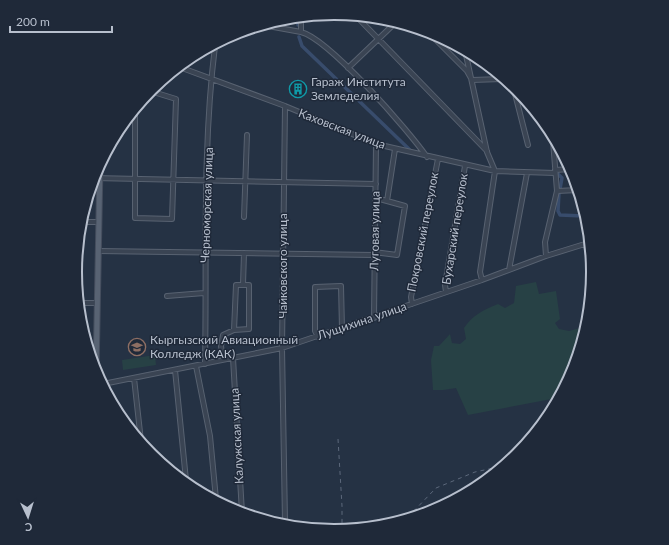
<svg xmlns="http://www.w3.org/2000/svg" width="669" height="545" font-family="Lato,sans-serif">
<style>
.green{fill:#274145}
.lines{fill:none;stroke-linecap:round;stroke-linejoin:round}
.canal{stroke:#384c6c;stroke-width:3.5}
.minor-casing{stroke:#586271;stroke-width:6}
.major-casing{stroke:#444d5d;stroke-width:7}
.minor{stroke:#3a4453;stroke-width:4}
.major{stroke:#586373;stroke-width:5}
.rail{stroke:#5c687b;stroke-width:1;stroke-dasharray:4 4;stroke-linecap:butt}
.labels{text-anchor:middle;stroke-width:3;stroke-linejoin:round;paint-order:stroke}
.poi-label{font-size:12px;fill:#b7bfcd;stroke:#1f2939;text-anchor:start}
.street-label{font-size:12px;fill:#b7bfcd;stroke:#1f2939}
.rim{fill:none;stroke:#b7bfcd;stroke-width:2}
</style>
<rect width="100%" height="100%" fill="#253244"/>
<path class="green" d="M536,282L539,294L556,291L560,319L555,323L559,329L569,331L580,328L581,336L574,372L557,398L468,415L456,388L443,390H433L431,360L434,346H439L450,334L452,343L460,344L466,339L464,328C473,315 483,310 498,304L505,308L514,303L516,286Z
M155,355L156,365L123,370L122,360Z"/>
<g class="lines">
<path class="canal" d="M298,20V25
M299,37L302,46L411,151
M556,172L562,178L560,189
M559,193L558,211L560,215L583,216"/>
<defs>
<path id="minor" d="M358,18L487,151
M268,26L301,32V20
M301,32C329,39 409,131 427,157
M428,32L467,71L472,80L502,79
M466,55L487,152L495,171L480,272L482,280
M182,68L285,106L376,144L495,171L555,173
M348,68L393,25
M513,86L528,145
M285,106L282,348L285,522
M135,113V218L172,219L176,99L150,91
M555,170L571,169
M94,178L376,184
M557,191L578,190
M376,198L387,201
M244,217L247,135
M85,222H99
M586,243L592,285
M98,251L374,255
M374,252L397,255L405,206L387,201L395,149
M546,256L545,242L557,191L553,141
M509,270L527,173
M243,285L244,253
M446,292L445,285L465,166
M167,296L204,293
M81,303H97
M412,304L411,297L438,159
M374,318L376,144
M318,337L315,331V287L341,286L342,329
M233,358L242,513
M223,360L221,346L223,335L234,330L249,329V285H236L234,330
M205,364C207,258 202,151 215,46
M196,366L210,436L216,499
M175,370L186,480
M134,378L141,441
M103,384L282,348L482,280L546,256L588,243"/>
<path id="major" d="M96,373L100,165"/>
</defs>
<use href="#minor" class="minor-casing"/>
<use href="#major" class="major-casing"/>
<use href="#minor" class="minor"/>
<use href="#major" class="major"/>
<path class="rail" d="M338,439L342,506V530
M408,517L436,488L475,472L503,466
M378,523V516"/>
</g>
<defs>
<symbol id="building-ring" viewBox="-11 -11 22 22"><circle r="9.5" fill="#1f2939" stroke="#0f9aa8" stroke-width="1.5"/><path d="M-4-6H4V6H1V3H-1V6H-4ZM-2.5-4.3h1.7v1.8h-1.7ZM.8-4.3h1.7v1.8H.8ZM-2.5-1h1.7V.8h-1.7ZM.8-1h1.7V.8H.8Z" fill="#0f9aa8"/></symbol>
<symbol id="university-ring" viewBox="-11 -11 22 22"><circle r="9.5" fill="#1f2939" stroke="#8d6e63" stroke-width="1.5"/><path d="M0-5L7-2L0 1L-7-2ZM-4 1L0 2.5L4 1V4Q0 6-4 4Z" fill="#8d6e63"/></symbol>
</defs>
<g fill-rule="evenodd">
<use href="#building-ring" x="288" y="79" width="20" height="20"/>
<use href="#university-ring" x="127" y="337" width="20" height="20"/>
</g>
<g class="labels">
<g class="poi-label">
<text x="311" y="86">Гараж Института<tspan x="311" dy="14">Земледелия</tspan></text>
<text x="150" y="344">Кыргызский Авиационный<tspan x="150" dy="14">Колледж (КАК)</tspan></text>
</g>
<g class="street-label">
<text transform="translate(342 129) rotate(21)" y="4">Каховская улица</text>
<text transform="translate(207 205) rotate(-88)" y="4">Черноморская улица</text>
<text transform="translate(455 229) rotate(-81)" y="4">Бухарский переулок</text>
<text transform="translate(375 231) rotate(-89)" y="4">Луговая улица</text>
<text transform="translate(423 232) rotate(-79)" y="4">Покровский переулок</text>
<text transform="translate(283 266) rotate(-90)" y="4">Чайковского улица</text>
<text transform="translate(362 321) rotate(-19)" y="4">Лущихина улица</text>
<text transform="translate(237 436) rotate(-93)" y="4">Калужская улица</text>
</g>
</g>
<path d="M0 0H669V545H0ZM82 272a252 252 0 1 1 504 0a252 252 0 1 1-504 0Z" fill="#1f2939" fill-rule="evenodd"/>
<path class="rim" d="M82 272a252 252 0 1 1 504 0a252 252 0 1 1-504 0Z"/>
<g transform="translate(28 517) rotate(176)" stroke="#1f2939" stroke-width="3" paint-order="stroke">
<path d="M0-3L7 15L0 10L-7 15Z" fill="#b7bfcd"/>
<text y="-6" font-size="11" font-weight="bold" text-anchor="middle" fill="#b7bfcd">С</text>
</g>
<path d="M10 26v6h102v-6" fill="none" stroke="#b7bfcd" stroke-width="2"/>
<text x="16" y="26" font-size="12" fill="#b7bfcd" stroke="#1f2939" stroke-width="3" paint-order="stroke">200 m</text>
</svg>
